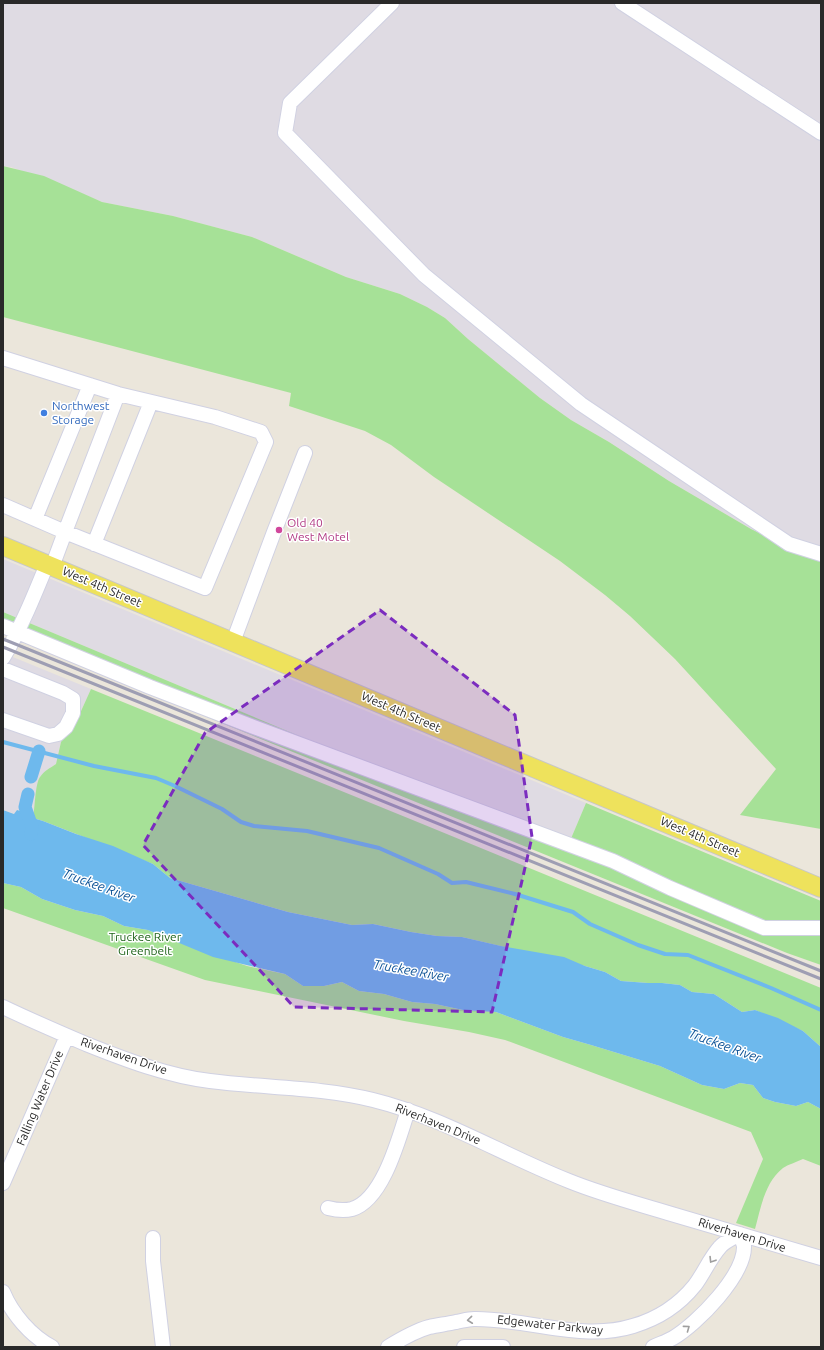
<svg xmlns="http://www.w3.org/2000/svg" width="824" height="1350" font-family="Ubuntu,sans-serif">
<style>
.industrial{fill:#dfdbe3}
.green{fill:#a6e197}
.water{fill:#6eb9ed}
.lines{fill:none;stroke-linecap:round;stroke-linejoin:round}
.stream{stroke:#6eb9ed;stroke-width:4}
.canal{stroke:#6eb9ed;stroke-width:13}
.minor-casing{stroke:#d0d1e2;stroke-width:16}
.major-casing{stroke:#c7c7c7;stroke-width:20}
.minor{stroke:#fff;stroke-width:14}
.major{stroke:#eee25c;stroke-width:18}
.rail{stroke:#9e9eb3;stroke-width:3}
.oneway{stroke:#9f9f9f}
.marked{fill:#7b2cbf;fill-opacity:0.2;stroke:#7b2cbf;stroke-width:3;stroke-dasharray:8 5;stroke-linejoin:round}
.shop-dot{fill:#3f7fe0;stroke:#fff;stroke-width:1.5}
.hotel-dot{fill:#d1479c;stroke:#fff;stroke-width:1.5}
.labels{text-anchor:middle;stroke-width:3;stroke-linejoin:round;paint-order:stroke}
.shop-label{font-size:12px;fill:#366cbe;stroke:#fff;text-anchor:start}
.hotel-label{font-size:12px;fill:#b23c85;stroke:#fff;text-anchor:start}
.street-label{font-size:12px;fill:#292929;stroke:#fff}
.park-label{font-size:12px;fill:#1f641a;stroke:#fff}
.water-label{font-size:13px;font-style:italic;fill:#0f5497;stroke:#fff}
</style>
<rect width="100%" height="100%" fill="#ebe6db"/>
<path class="industrial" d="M3,3H821V562L751,529L669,481L609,442L571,420L540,398L468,339L445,318L427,307L400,294L346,277L252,237L173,216L102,202L76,191L11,167L3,166Z
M3,559L586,803L567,848L3,612Z
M3,653L91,689L77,720L61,742L56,764L48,769L40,777L36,794L33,818L28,819L24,812L17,810L15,814L3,810Z"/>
<path class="green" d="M3,166L44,176L102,202L173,216L252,237L346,277L400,294L427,307L445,318L468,339L540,398L571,420L609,442L669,481L751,529L821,562V829L740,815L776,769L675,659L630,616L605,595L560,561L434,477L391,445L365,431L289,406L291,393L3,317Z
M3,612L567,848L586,803L821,901V965L787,953L3,634Z
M91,689L420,823L821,988V1047L803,1031L755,1010L742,1012L714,994L692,992L680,985L662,983H648L621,981L605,972L585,966L462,937L437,936L411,932L373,924L352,925L288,912L170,878L153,864L43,821L33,818C35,808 35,784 40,777C44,771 50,768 56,764L61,742L77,720Z
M3,883L21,887L42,899L75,910L103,916L124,926L148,930L164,937L247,966L285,974L303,986H324L342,982L359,991L384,994L412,1002L435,1004L463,1010L496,1012L563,1037L591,1045L660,1066L702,1085L724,1089L740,1083L753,1085L763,1098L775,1102L796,1106L808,1102L821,1109V1166L803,1159C797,1162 789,1164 783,1168C765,1182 761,1207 755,1229L736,1223L763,1159L751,1132L505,1040L469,1032L404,1021L205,980L3,908Z"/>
<path class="water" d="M3,810L14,814L17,810L24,812L28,819L33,818L43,821L76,834L113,846L153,864L170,878L288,912L352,925L373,924L411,932L437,936L462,937L501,946L564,957L585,966L605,972L621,981L648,983H662L680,985L692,992L714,994L742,1012L755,1010L778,1018L803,1031L821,1047V1109L808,1102L796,1106L775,1102L763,1098L753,1085L740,1083L724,1089L702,1085L660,1066L591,1045L563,1037L496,1012L463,1010L435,1004L412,1002L384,994L359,991L342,982L324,986H303L285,974L213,957L148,930L124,926L103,916L75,910L42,899L21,887L3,883Z"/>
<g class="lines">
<path class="stream" d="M3,742L94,766L156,778L175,786L222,809L241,822L254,826L307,831L379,848L438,874L452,883L466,882L515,894L573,912L590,924L638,945L665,954L688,955L771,988L821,1010"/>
<path class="canal" d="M31,777L39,751
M28,794L25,807L32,827L31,834"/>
<defs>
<path id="minor" d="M392,3L290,103L285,133L424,275L581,404L789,544L821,554
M622,3L821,133
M3,358L118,394L215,417L261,432L266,442L205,588L65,532L52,567
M3,505L65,532L118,394
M35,519L90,385
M94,544L151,402
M3,626L150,687L251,726L613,861L670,888L764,928H821
M233,642L274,532L305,453
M3,658C21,628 34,596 47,564
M3,669L63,693L73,699V713L66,727L58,734L49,736L3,720
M3,1007C30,1020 58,1032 86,1044C126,1060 168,1076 210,1081C264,1088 320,1087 373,1100C442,1117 503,1155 569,1181C601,1194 635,1203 668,1213C719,1228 770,1243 821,1258
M3,1183L67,1036
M328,1208C336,1210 344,1211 352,1209C383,1200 399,1138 408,1110
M153,1238V1261L163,1347
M3,1292C12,1314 31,1336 52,1347
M388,1347C401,1339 415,1331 429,1327C438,1325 447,1324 456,1322C462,1321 468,1319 474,1319C525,1318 582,1342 633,1326C657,1319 679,1305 695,1285C704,1273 710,1258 720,1247C725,1241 733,1238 740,1234C741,1238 743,1242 744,1246C745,1275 697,1324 673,1338C666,1342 659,1344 653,1347
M464,1347H503"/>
<path id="major" d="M3,546L821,888"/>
</defs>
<use href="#minor" class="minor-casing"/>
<use href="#major" class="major-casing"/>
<use href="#minor" class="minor"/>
<use href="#major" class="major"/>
<path class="rail" d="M3,639L821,971
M3,647L821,979"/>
</g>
<defs><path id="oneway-chevron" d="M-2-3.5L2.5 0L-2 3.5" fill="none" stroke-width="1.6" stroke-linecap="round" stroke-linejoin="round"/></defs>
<g class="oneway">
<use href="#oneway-chevron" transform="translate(712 1260) rotate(122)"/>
<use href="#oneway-chevron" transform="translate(470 1320) rotate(174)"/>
<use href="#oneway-chevron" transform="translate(687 1328) rotate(-36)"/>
</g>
<path class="marked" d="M380,610L515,715L532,837L492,1012L294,1007L143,845L205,733Z"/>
<circle class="shop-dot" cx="44" cy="413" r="4"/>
<circle class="hotel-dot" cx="279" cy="530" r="4"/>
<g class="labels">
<g class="shop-label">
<text x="52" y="410">Northwest<tspan x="52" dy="14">Storage</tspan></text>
</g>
<g class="hotel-label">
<text x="287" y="527">Old 40<tspan x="287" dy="14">West Motel</tspan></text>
</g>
<g class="street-label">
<text transform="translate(102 587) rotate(23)" y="4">West 4th Street</text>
<text transform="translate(401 712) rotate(23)" y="4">West 4th Street</text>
<text transform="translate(700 837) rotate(23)" y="4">West 4th Street</text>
<text transform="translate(124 1056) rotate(19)" y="4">Riverhaven Drive</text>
<text transform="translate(40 1098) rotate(-67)" y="4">Falling Water Drive</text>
<text transform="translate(438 1124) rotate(22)" y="4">Riverhaven Drive</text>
<text transform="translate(742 1235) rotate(17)" y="4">Riverhaven Drive</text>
<text transform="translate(550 1325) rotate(6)" y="4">Edgewater Parkway</text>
</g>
<g class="park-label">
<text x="145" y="941">Truckee River<tspan x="145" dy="14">Greenbelt</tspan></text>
</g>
<g class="water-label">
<text transform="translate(99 885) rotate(20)" y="5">Truckee River</text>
<text transform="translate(411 970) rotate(10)" y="5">Truckee River</text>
<text transform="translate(725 1045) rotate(20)" y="5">Truckee River</text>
</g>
</g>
<rect width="824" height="1350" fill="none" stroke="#292929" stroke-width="8"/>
</svg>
